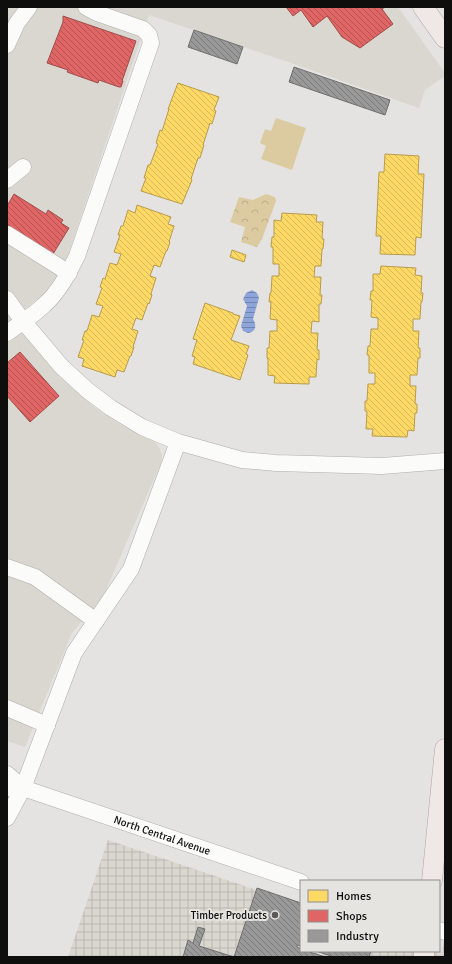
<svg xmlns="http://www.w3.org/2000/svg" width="452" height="964" font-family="Signika,sans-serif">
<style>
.built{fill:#dad7d0}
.industrial{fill:url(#industrial-grid)}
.grass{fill:#dccba0}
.park{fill:url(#park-crowns)}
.water{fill:url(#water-rules)}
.homes{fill:url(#homes-back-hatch);stroke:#b79c4b}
.shops{fill:url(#shops-back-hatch);stroke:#a14c4b}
.industry{fill:url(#industry-back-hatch);stroke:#6f6f6f}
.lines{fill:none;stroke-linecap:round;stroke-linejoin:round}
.minor-casing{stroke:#adadab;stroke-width:17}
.major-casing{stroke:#b0a3a0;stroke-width:21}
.minor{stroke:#fbfbfa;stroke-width:16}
.major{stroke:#efe8e7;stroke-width:20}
.poi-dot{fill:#595957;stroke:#e6e4e0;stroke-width:1.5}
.labels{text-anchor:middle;stroke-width:4;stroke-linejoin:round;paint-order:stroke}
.street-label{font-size:11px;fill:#0e0e0c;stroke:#e6e4e0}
.poi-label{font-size:11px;fill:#0e0e0c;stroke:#e6e4e0;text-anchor:end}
</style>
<defs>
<pattern id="industrial-grid" width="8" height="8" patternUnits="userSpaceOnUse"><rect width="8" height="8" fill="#dad7d0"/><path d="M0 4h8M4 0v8" fill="none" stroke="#bab7b1"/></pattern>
<pattern id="park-crowns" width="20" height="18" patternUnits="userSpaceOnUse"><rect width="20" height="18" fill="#dccba0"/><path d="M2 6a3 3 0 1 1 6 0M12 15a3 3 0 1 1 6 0" fill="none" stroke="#bcad89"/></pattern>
<pattern id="water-rules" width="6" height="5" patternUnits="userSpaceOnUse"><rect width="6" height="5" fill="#8ea5d9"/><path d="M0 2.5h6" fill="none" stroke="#7285ae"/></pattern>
<pattern id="homes-back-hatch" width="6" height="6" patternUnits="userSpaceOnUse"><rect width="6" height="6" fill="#ffd966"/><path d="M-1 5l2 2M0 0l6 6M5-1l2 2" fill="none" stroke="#d9b957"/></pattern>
<pattern id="shops-back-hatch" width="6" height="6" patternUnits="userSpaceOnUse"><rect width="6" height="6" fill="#e06666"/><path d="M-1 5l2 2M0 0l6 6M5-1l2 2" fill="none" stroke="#b45252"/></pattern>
<pattern id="industry-back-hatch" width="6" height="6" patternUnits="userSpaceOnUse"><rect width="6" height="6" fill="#999"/><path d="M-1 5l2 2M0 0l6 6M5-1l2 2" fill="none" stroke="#7b7b7b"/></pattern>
</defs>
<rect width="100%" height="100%" fill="#e5e3e1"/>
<path class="built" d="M7,7H398L445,73V76L425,90L419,108L294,64L149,15L68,255L55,279L41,296L11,320L60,377L93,406L119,424L155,441L160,449L162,457L161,463L102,599L72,633L25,747L7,741Z"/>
<path class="industrial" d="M108,840L301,905V951H438L442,952L445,934V957H68Z"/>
<path class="grass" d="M276,118L306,128L292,170L261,159L266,146L260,143L265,129L271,131Z"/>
<path class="park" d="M266,194L275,197L276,201L262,239L257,247L241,242L245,227L230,222L239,197L253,200Z"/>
<path class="water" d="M252,290L257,293L259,298L253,319C257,325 256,332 248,333L243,331L241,326L247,306L243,299L246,293Z"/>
<path class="homes" d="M178,83L219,97L214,110L216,111L212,124L210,123L203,145H204L200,158H198L191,179L192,180L182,204L141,191L146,178H144L148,165H150L158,144L156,143L160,130L162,131L169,109H168Z
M385,154L419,156L418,174H424L421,238L416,237L415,255L380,254L381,236H376L379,172H384Z
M137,205L171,217L168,224L174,226L169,242H170L167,251H166L160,267L154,265L150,276L156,278L151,294L152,295L149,304L148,303L142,320L136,318L132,329L138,331L133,347H134L131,356H130L124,372L117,370L115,377L82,366L84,359L78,357L84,340H82L85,331H87L92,315L99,317L103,306L96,304L102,288L100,287L103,278L105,279L110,263L117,265L121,254L114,252L120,235H118L121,226H123L128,210L135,213Z
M282,213L317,215L316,222H323L322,239H324L323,249H322L321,266H315L314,277H321L320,295H322L321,304H319V322L312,321L311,333H318L317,350H319V360L317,359L316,377H309V384L274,383L275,376L268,375V358H267V348H269L270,331H277V320L270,319L271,302H269L270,293H271L272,276H279V264H273V247H271L272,237H274V220L281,221Z
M232,250L246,255L244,262L230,257Z
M381,266L416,268L415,275L422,276L421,293H423L422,302H421L420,319H413V331H419L418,348H420V358H418L417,375H410V386H416L415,404H417V413H415L414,431L408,430L407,437L372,436L373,429H366L367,411H365V401H367L368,384H375V373H369V355H367L368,346H370L371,329H378V318L371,317L372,300H370L371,291H373V274H380Z
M205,303L233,313V314L240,316L231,340L249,346L246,354L248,355L240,380L193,364L195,357L192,356L197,340L193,339Z"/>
<path class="shops" d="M286,7H385L382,9L393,24L360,48L342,37L327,16L313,27L301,10L293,16Z
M63,16L136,41L122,81H123L121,87H119L99,80L98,83L67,72L68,70L47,63L63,22Z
M14,194L46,214L48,210L63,220L61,223L69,228L53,254L7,226V206Z
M20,352L59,396L30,422L7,396V363Z"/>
<path class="industry" d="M194,30L243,47L237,64L188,47Z
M294,67L390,100L385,115L289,82Z
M257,888L301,903V946L297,945V947L301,949V951H307L325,957H183L188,940L193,943L198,927L205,929L199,946L234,957Z
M316,951H371L369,957H334Z"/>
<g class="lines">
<defs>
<g id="minor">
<path d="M7,45L17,23L29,7"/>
<path d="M7,180L23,167"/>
<path d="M7,234L69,273"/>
<path d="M7,299L23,321L61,366L87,390L111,408L142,427L178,442L242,460L276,463L382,466L445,461"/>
<path d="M7,333C19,324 33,316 44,305C59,292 68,274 77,256L151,43L149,35L143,29L97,13L86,7"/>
<path d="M7,567L35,577L96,621"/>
<path d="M7,708L47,725"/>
<path d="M7,774L23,788"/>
<path id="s1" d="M7,788H23L301,882"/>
<path d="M7,818L23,788L74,653L131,569L178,442"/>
<path d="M439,930L445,932"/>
</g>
<path id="major" d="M423,7L445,38
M432,881L445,749
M424,957V951"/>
</defs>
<use href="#minor" class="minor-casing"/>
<use href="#major" class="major-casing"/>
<use href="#minor" class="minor"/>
<use href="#major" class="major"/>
</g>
<circle class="poi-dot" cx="275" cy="915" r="4"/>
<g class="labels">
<g class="street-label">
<text dy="4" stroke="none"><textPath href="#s1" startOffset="163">North Central Avenue</textPath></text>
</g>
<g class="poi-label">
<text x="267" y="919">Timber Products</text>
</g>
</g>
<rect width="452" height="964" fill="none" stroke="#0e0e0c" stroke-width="16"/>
<rect x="300" y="880" width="140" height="72" fill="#e6e4e0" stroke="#908e8b"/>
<rect x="308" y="890" width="20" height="12" fill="#ffd966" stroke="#908e8b"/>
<text x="336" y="900" font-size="12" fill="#0e0e0c">Homes</text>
<rect x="308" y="910" width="20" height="12" fill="#e06666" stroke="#908e8b"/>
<text x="336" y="920" font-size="12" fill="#0e0e0c">Shops</text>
<rect x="308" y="930" width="20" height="12" fill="#999999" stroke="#908e8b"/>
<text x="336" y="940" font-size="12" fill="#0e0e0c">Industry</text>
</svg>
